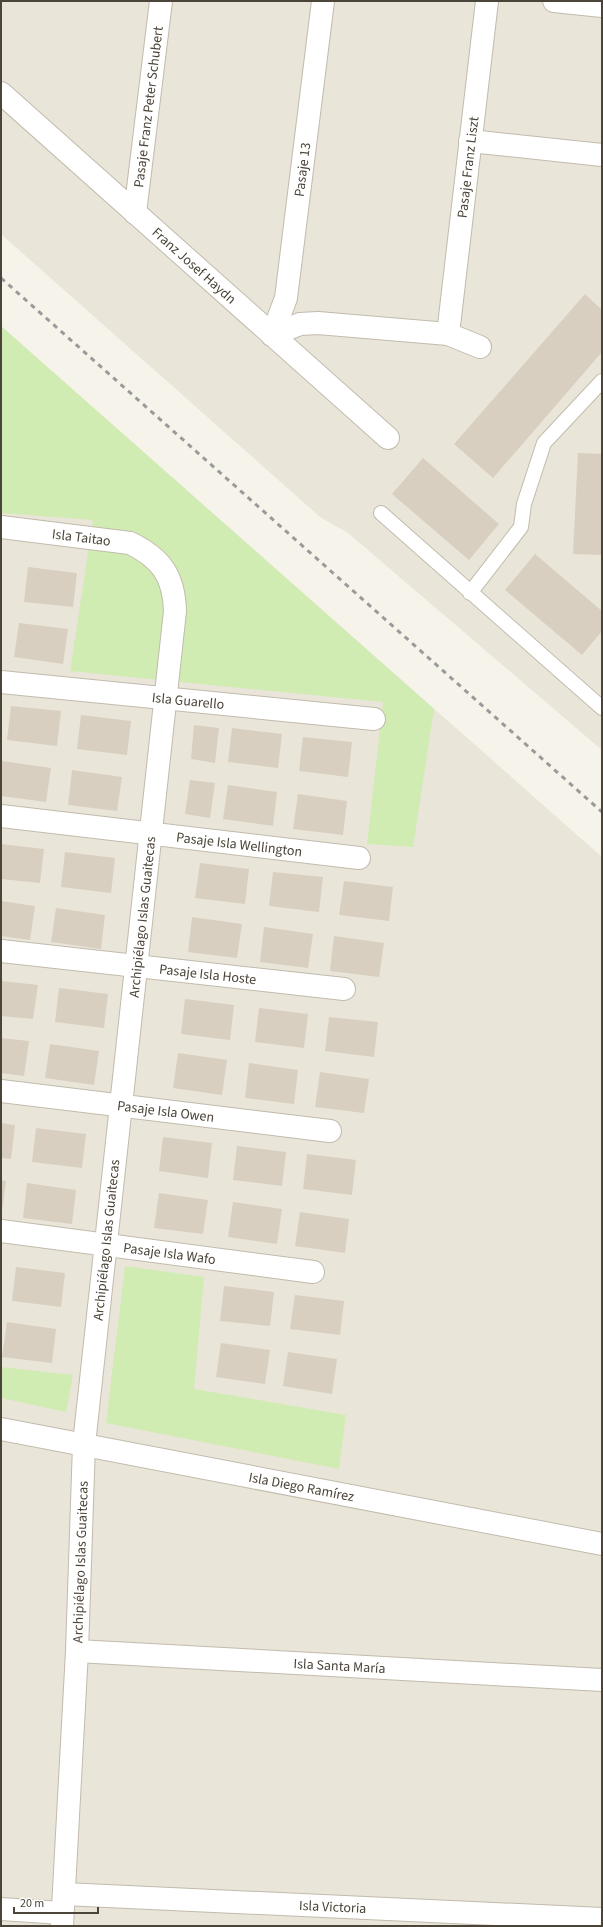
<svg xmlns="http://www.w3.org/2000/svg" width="603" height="1927" font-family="'Source Sans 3',sans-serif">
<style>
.residential{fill:#eae5d9}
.green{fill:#d0ecb2}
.building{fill:#d9cfc0}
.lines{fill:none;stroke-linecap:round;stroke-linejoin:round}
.service-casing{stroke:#c2bbad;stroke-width:16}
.minor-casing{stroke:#c2bbad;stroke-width:24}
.tertiary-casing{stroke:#c2bbad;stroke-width:24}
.service{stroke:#fff;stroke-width:14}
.minor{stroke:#fff;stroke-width:22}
.tertiary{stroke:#fff;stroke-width:22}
.rail{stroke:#9a9a9a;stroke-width:3;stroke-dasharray:5 5;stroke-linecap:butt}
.labels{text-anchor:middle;stroke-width:3.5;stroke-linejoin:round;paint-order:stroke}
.street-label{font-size:14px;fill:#4b4438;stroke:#fff}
</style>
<rect width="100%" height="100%" fill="#f6f3eb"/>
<path class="residential" d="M1,1H602V750L348,533L320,517L1,234Z
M1,326L602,857V1926H1Z"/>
<path class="green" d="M1,326L434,709L413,847L367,844L383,702L70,671L93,520L1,513Z
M125,1266L204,1277L194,1389L346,1415L339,1469L106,1423Z
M1,1367L73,1375L66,1412L1,1398Z"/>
<path class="building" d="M585,294L602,310V352L493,478L454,444Z
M578,453L602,454V555L573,554Z
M423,458L499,524L469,560L392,494Z
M535,554L602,611V631L582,655L505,590Z
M28,567L77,573L73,607L24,602Z
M19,623L68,629L63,664L14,657Z
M11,706L61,711L57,746L7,740Z
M81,715L131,721L127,755L77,749Z
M194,725L219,728L215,763L191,759Z
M232,728L282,734L278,768L228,762Z
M303,737L352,742L348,777L299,771Z
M2,761L51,768L46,802L1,796Z
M72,770L122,777L117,811L68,805Z
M190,780L215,783L210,818L185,814Z
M228,785L277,792L273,826L223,819Z
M298,794L347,801L343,835L293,829Z
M1,844L44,849L40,883L1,879Z
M65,852L115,858L111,893L61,887Z
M200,863L249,869L245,904L195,898Z
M273,872L323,877L319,912L269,906Z
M344,881L393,887L389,921L339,915Z
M1,901L35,906L30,940L1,936Z
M56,908L105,915L101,949L51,942Z
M192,917L242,924L237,958L188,952Z
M264,927L313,934L308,968L260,962Z
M334,936L384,943L379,977L330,971Z
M1,981L38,985L33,1019L1,1016Z
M59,988L108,994L104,1028L55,1022Z
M185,999L234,1005L230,1040L181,1034Z
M259,1008L308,1014L304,1048L255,1042Z
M329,1017L378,1022L374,1057L325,1051Z
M1,1038L29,1041L24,1076L1,1073Z
M50,1044L99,1051L94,1085L45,1078Z
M178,1053L227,1060L222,1095L173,1088Z
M249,1063L298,1070L294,1104L245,1098Z
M320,1072L369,1079L364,1113L315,1107Z
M1,1123L15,1125L11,1159L1,1158Z
M36,1128L86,1134L82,1168L32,1162Z
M163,1137L212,1143L208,1178L159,1171Z
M237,1146L286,1152L282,1186L233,1180Z
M307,1154L356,1160L352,1195L303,1189Z
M1,1180L6,1181L2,1212H1Z
M27,1183L76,1190L72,1224L23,1218Z
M159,1193L208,1200L203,1234L154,1228Z
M233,1202L282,1209L277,1244L228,1237Z
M300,1212L349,1219L345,1253L295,1246Z
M16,1267L65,1273L61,1307L12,1301Z
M224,1286L274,1292L270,1326L220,1321Z
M295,1295L344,1301L340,1335L290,1329Z
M7,1322L56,1329L52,1363L2,1357Z
M221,1343L270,1350L265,1384L216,1377Z
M288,1352L337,1359L332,1394L283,1386Z"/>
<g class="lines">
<defs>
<path id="service" d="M381,513L602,708
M470,593L521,527L524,504L544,443L602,381"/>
<g id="minor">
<path d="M554,1L602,6"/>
<path id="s1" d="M1,93L388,438"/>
<path d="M470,141L602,155"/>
<path id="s2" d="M135,213L161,1"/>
<path id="s3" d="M448,334L487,1"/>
<path id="s4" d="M272,335L286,298L323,1"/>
<path d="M272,335L300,324L318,323L448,334L480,347"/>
<path id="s5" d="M1,527L130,543C161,558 174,576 175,611L84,1444L77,1651L62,1926"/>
<path id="s6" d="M1,682L374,719"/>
<path id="s7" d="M1,816L359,858"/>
<path id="s8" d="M1,951L344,989"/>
<path id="s9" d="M1,1091L330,1131"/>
<path id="s10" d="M1,1231L313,1272"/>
<path id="s11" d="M77,1651L602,1680"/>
<path id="s12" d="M64,1894L602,1919"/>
<path d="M1,1909L62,1913"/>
</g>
<g id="tertiary">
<path id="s13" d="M1,1429L602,1544"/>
</g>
</defs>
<use href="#service" class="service-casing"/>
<use href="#minor" class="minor-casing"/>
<use href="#tertiary" class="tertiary-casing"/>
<use href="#service" class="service"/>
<use href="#minor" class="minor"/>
<use href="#tertiary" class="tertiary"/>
<path class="rail" d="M1,278L602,812"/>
</g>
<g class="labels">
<g class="street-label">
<text dy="5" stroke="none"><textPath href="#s2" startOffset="107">Pasaje Franz Peter Schubert</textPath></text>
<text dy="5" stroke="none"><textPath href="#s3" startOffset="168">Pasaje Franz Liszt</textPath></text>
<text dy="5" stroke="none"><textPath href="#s4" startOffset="169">Pasaje 13</textPath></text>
<text dy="5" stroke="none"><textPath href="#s1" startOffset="259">Franz Josef Haydn</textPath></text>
<text dy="5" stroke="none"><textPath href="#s5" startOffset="81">Isla Taitao</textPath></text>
<text dy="5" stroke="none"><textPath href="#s6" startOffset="188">Isla Guarello</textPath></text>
<text dy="5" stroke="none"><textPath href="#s7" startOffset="240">Pasaje Isla Wellington</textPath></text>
<text transform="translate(142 917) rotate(-84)" y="5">Archipiélago Islas Guaitecas</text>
<text dy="5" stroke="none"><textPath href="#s8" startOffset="208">Pasaje Isla Hoste</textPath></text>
<text dy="5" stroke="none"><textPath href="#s9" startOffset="166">Pasaje Isla Owen</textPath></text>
<text transform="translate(106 1240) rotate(-84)" y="5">Archipiélago Islas Guaitecas</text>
<text dy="5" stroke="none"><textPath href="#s10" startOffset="170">Pasaje Isla Wafo</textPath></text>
<text dy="5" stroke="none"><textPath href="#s13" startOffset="306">Isla Diego Ramírez</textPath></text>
<text transform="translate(80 1562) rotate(-88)" y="5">Archipiélago Islas Guaitecas</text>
<text dy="5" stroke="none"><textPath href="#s11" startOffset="263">Isla Santa María</textPath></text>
<text dy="5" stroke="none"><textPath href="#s12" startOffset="269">Isla Victoria</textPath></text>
</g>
</g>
<rect width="603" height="1927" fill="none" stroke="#4b4438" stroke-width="4"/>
<path d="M14 1907v6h84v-6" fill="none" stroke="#4b4438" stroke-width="2"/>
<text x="20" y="1907" font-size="12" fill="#4b4438" stroke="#ffffff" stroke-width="3" paint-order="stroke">20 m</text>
</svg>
